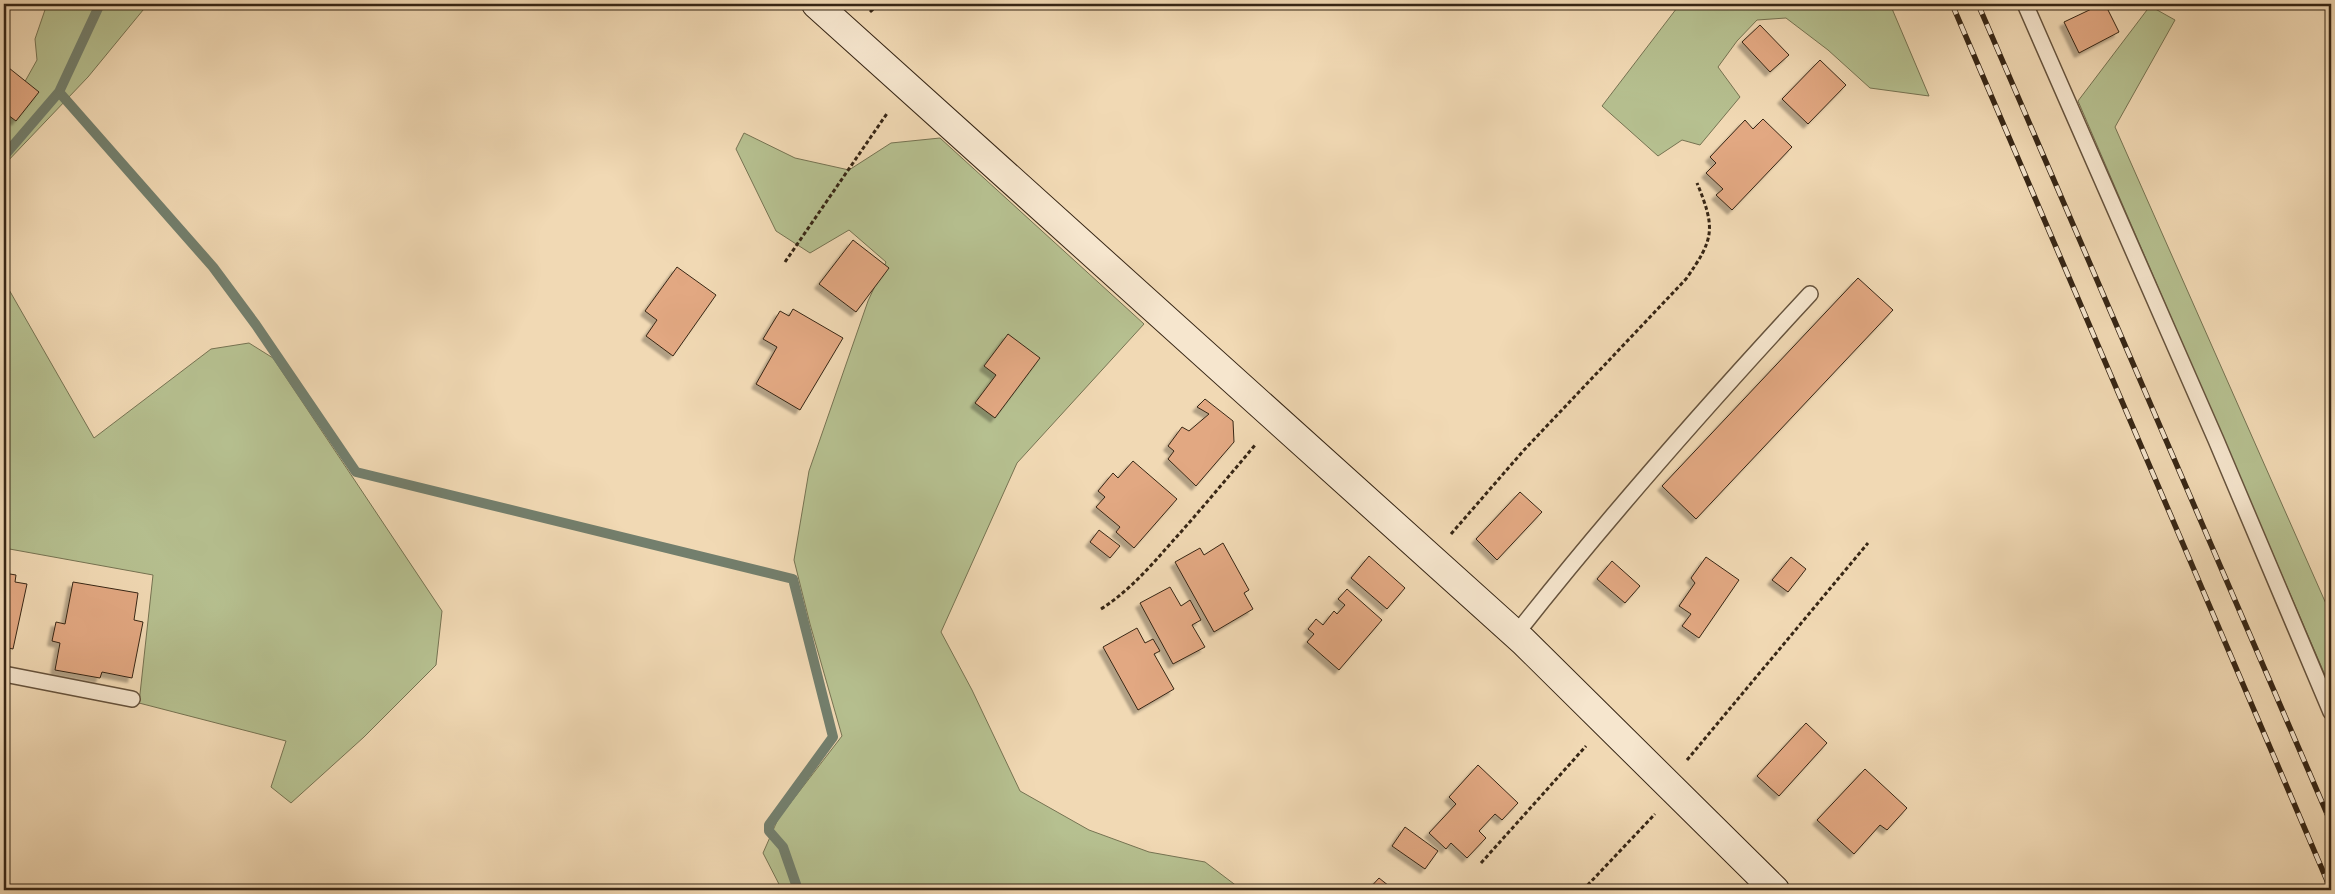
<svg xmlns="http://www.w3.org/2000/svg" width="2335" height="894" font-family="'IM FELL DW Pica',serif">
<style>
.green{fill:#b6c090;stroke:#767352}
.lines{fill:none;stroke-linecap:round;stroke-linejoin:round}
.stream{stroke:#737f6d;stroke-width:10}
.building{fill:#e2a882;stroke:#372615;filter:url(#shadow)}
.lane-casing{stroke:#66533d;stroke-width:18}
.secondary-casing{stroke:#372615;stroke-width:30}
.path{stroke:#372615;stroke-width:3;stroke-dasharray:4 2.5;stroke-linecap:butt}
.lane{stroke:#f6e6ce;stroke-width:15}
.secondary{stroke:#f6e6ce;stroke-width:28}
.rail-casing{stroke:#372615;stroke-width:5.5}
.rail{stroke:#f6e6ce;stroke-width:4;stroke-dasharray:11;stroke-linecap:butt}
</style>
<defs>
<filter id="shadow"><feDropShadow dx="-4.5" dy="4.5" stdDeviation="1" flood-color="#0004"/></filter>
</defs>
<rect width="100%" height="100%" fill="#f1d9b4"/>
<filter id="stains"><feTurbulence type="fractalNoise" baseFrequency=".004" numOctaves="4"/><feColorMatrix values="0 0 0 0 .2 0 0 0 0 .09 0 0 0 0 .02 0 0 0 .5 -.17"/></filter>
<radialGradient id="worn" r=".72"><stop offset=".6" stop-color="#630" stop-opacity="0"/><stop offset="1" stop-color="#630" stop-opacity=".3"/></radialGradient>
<path class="green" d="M47,4H148L88,77L4,165V119L37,60L35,39Z
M1680,4H1890L1929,96L1870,88L1828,50L1786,18L1757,20L1737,41L1718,67L1740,97L1700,145L1682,140L1658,156L1602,106Z
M2150,6L2175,20L2115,127L2331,615V689L2078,101Z
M744,133L795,158L849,170L891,143L940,138L1144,324L1017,463L941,632L972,690L1020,791L1089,830L1149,852L1205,862L1242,890H782L763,853L778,819L842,736L810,624L794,560L809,471L868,301L886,262L849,230L810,253L776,231L736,149Z
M4,281L94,438L211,349L249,343L273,358L442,611L436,665L364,737L291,803L271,787L286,741L139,703L153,575L4,548Z"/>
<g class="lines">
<path class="stream" d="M59,92L213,267L256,325L356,472L793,579L833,737L769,825V831L783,847L798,890
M4,156L59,92L100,4"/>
</g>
<path class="building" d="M2102,4H2105L2119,32L2079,53L2064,22Z
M1760,25L1789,55L1770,72L1742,42Z
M1820,60L1846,85L1808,124L1782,99Z
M4,64L39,92L16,121L4,112Z
M1763,119L1792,147L1732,210L1716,195L1723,189L1706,173L1716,163L1710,157L1745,120L1753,129Z
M853,240L889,268L856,312L819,284Z
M677,267L716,295L673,356L646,336L657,320L645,311Z
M1858,278L1893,310L1696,519L1662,486Z
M793,309L843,338L800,410L756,384L777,347L763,339L780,311L789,316Z
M1008,334L1040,358L995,418L975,403L996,375L984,366Z
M1205,399L1233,421L1234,442L1196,486L1168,459L1174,451L1168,446L1182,427L1189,431L1209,414L1197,407Z
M1133,461L1177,499L1134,548L1116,532L1120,527L1096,507L1105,497L1098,491L1113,473L1118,478Z
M1520,492L1542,512L1497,560L1476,539Z
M1099,530L1120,546L1110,558L1090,542Z
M1223,543L1249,590L1244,593L1253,609L1214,632L1175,562L1200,548L1204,555Z
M1369,556L1405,588L1387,609L1351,578Z
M1706,557L1739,580L1699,638L1682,626L1691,614L1679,606L1695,583L1691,578Z
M1791,557L1806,569L1788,592L1772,580Z
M1612,561L1640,586L1625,603L1597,579Z
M4,573L16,575L15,582L27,584L13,649L4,647Z
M73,582L138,593L134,620L143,622L132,678L102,672L100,678L55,670L60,643L52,641L56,622L65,624Z
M1170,587L1181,606L1190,600L1201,620L1192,625L1205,647L1173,664L1140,603Z
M1347,589L1382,620L1339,670L1307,642L1314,634L1308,629L1316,619L1323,625L1334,611L1337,614L1345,605L1338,599Z
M1137,628L1145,643L1153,639L1160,651L1154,654L1174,689L1138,710L1103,647Z
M1806,723L1827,743L1779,796L1757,776Z
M1478,765L1518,803L1502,820L1495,814L1479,831L1486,838L1467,858L1451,843L1446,849L1429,833L1456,804L1449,797Z
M1865,769L1907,808L1887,830L1880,825L1854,854L1817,820Z
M1405,827L1438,851L1425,869L1392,846Z
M1379,878L1394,890H1368Z"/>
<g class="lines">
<defs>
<path id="lane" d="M2025,4L2216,440L2331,712
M1516,634C1609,516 1708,404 1810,294
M4,674L132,699"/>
<path id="secondary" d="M816,4L1523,641L1775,890"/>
</defs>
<use href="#lane" class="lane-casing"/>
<use href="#secondary" class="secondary-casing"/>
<path class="path" d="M870,12L879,4
M785,262L888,112
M1451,534L1524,450L1686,279C1714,239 1716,229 1697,183
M1101,609C1129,591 1149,568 1171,543C1200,511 1228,477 1256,444
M1687,760L1868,543
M1481,863L1586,746
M1583,890L1655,814"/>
<use href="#lane" class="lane"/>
<use href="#secondary" class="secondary"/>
<defs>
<path id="rail" d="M1952,4L2331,890
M1978,4L2331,823"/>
</defs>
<use href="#rail" class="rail-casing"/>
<use href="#rail" class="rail"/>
</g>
<rect width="2335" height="894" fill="none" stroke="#f1d9b4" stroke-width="20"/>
<rect x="5" y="5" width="2325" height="884" fill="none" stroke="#372615" stroke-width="2.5"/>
<rect x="10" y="10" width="2315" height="874" fill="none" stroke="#372615"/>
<rect width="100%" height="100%" filter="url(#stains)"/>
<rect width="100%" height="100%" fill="url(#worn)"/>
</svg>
